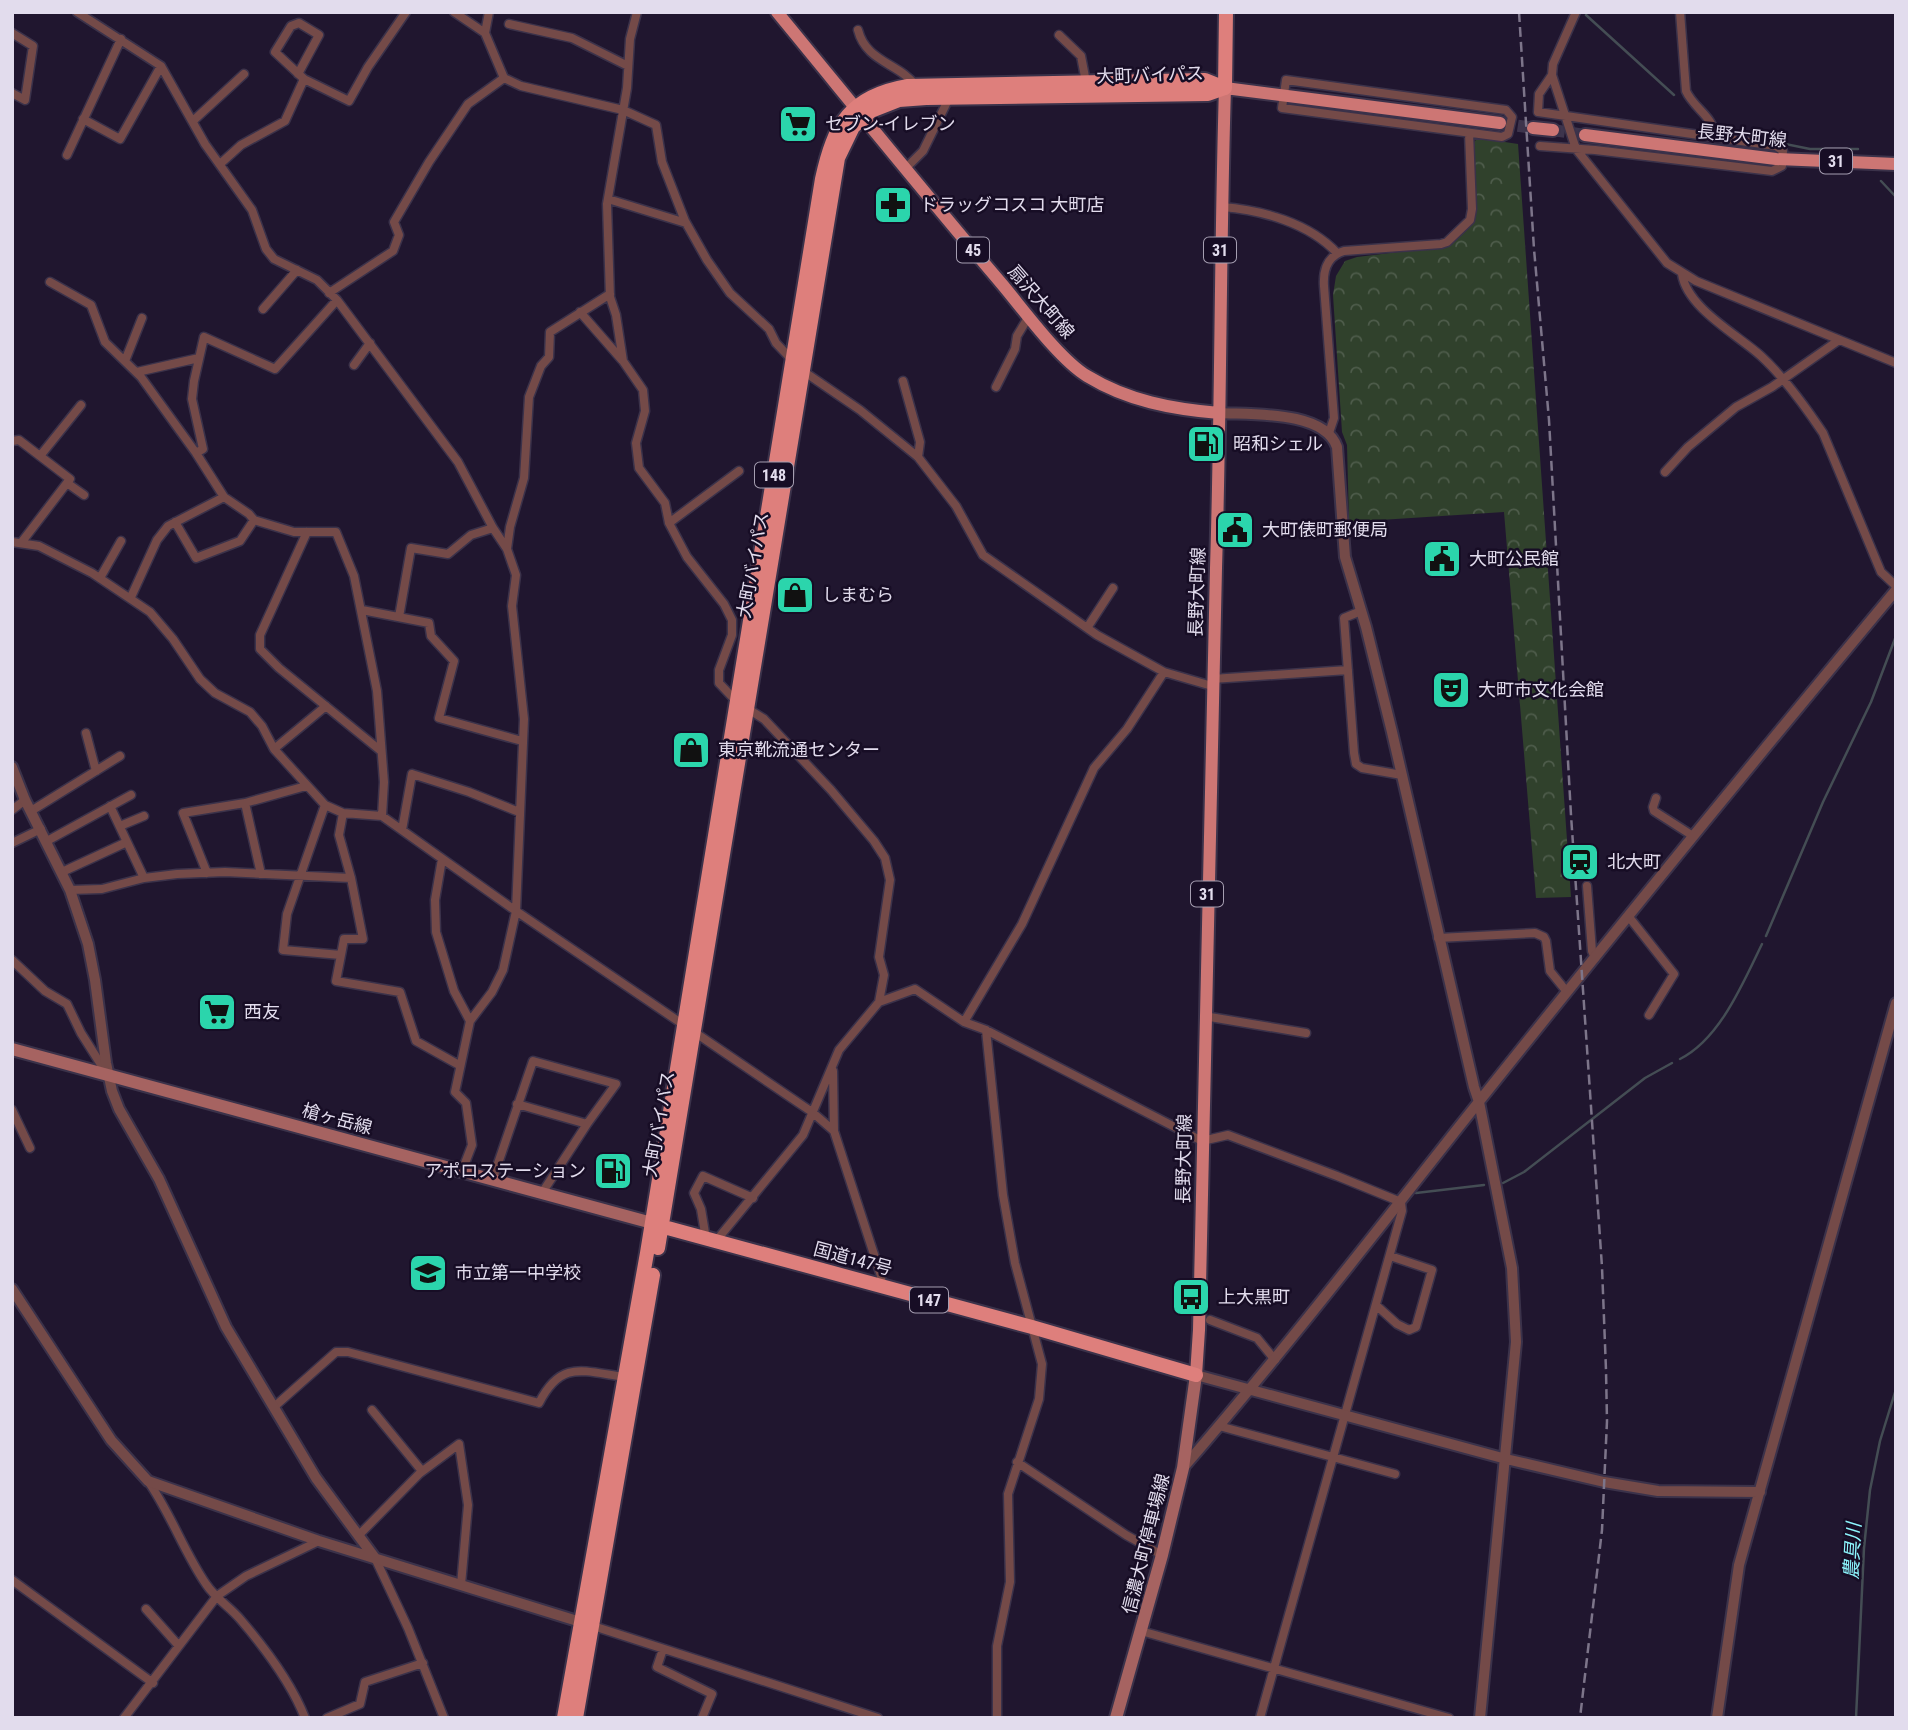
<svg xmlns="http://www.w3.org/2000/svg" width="1908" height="1730" font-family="'Roboto Condensed','Noto Sans JP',sans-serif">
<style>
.park{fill:url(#park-crowns)}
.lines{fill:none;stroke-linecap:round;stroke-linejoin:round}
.stream{stroke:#444d54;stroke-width:2.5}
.primary-tunnel{stroke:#3d344c;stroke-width:12;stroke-dasharray:12 6;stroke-linecap:butt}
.minor-casing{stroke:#3b324a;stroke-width:11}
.tertiary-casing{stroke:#3b324a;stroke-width:14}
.secondary-casing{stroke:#3b324a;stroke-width:16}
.primary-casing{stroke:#3b324a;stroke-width:16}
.trunk-casing{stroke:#3b324a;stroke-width:18}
.minor{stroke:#744a48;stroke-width:8}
.tertiary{stroke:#744a48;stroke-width:10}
.secondary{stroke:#a66361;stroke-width:12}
.primary{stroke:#cd7674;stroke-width:12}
.trunk{stroke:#de7f7c;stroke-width:14}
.rail{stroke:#7d758a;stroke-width:2.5;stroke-dasharray:10 5;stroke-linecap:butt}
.labels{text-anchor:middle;stroke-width:5;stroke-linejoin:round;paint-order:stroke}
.shield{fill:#170d25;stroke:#a59eb1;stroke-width:2}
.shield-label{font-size:16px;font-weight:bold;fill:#e2dced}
.street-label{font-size:18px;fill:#e2dced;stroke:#170d25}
.poi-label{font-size:18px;fill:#e2dced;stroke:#170d25;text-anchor:start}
.water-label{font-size:19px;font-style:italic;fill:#8df6fe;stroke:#170d25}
</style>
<defs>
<pattern id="park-crowns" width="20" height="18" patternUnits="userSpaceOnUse" patternTransform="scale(1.75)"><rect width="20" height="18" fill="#30412c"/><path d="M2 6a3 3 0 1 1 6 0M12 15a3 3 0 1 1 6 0" fill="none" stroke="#4e5c4b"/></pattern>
</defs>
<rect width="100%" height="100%" fill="#20162f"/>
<path class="park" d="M1478,138L1518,144L1571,897L1536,898L1504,512L1349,522L1347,445L1342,432L1333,295L1336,276L1345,261L1357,257L1448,246L1475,220L1474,142Z"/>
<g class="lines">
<path class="stream" d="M1586,15L1674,95
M1727,132L1810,149H1858
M1881,181L1896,197
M1766,936L1823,802L1871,702L1896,636
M1680,1059C1720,1039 1743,983 1762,944
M1503,1183L1524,1172L1645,1078L1672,1063
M1416,1193L1484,1185
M1856,1718L1864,1548L1870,1490L1880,1441L1896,1389"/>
<path class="primary-tunnel" d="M1500,123L1533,128
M1553,130L1585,135"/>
<defs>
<path id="minor" d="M77,12L161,66L205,144L252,210L266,249L274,259L317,280L337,300L458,462L493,528L507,549L516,575L512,606L524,719L516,911L503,970L492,992L470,1021L455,1092L466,1103L472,1145L462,1171
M454,12L485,33L504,78L521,86L623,110L656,125L662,162L685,221L707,260L730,293L769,329L776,343L794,362
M637,12L630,39L627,88L607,204L610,297L616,315L623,361L643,390L645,411L636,443L639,468L665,503L669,523L687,557L724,604L732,620V635L719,670V683L737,702L764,719L831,790L874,841L885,858L890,880L879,957L884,975L879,1002L839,1050L803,1135L716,1241
M1576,12L1553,64L1552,75L1576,149L1667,263L1696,281L1896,363
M1680,12L1686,91C1694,109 1715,117 1715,138
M509,24L572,38L628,66
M858,30C866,62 899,63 916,86
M12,33L33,46L25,100L12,93
M485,33L489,12
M1059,35L1081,56L1086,82
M298,74L319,35L299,23L291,26L275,52L304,79
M1286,80L1506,110L1512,117L1508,134L1502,137L1282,108Z
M83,119L120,139L161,66
M194,120L244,74
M1540,146L1595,150L1772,171L1782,166L1783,151L1776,146L1538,112L1539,94L1552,75
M67,155L121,39
M220,164L241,145L285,121L304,79L349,101L368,67L406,12
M906,168L923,151L949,98
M608,199L686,223
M1222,207C1262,210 1309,223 1337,253
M1682,274C1687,308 1738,335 1761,356C1785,378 1805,406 1823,433L1881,572L1896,586
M50,282L91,305L105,342L141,377L196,453
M329,293L393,251L399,235L394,222L429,162L468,104L504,78
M337,300L275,369L204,337L194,381L192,399L203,449L196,453L224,497L249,514L254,520L294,532H336L354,576L377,691L384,782L382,816
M263,309L297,270
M580,312L622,360
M125,361L142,318
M354,365L370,343
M803,371L860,410L918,457L956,506L983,555L1097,635L1164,672L1212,686
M137,372L199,358
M903,381L920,442L918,457
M996,387L1015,349L1017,336L1029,316
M1329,433L1334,418L1324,286C1323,271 1327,256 1344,251L1441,244L1447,242L1470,220L1472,209L1469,133
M12,441L19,440L70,479L21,543
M40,456L81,405
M1665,472L1688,447L1736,407L1772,387L1839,340
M67,483L84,495
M175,522L196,558L240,541L254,520
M669,523L739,471
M307,532L260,635V649L279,668L381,751
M12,542L39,546L92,573L150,612L173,639L200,679L215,693L250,712L262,726L274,749L325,805L343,813L382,816L516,911L812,1112L834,1131
M507,549L510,527L524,478L529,397L541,366L549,357L550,332L610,294
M100,578L121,541
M131,597L157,540L168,526L224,497
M362,610L429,623L431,636L454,661L439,718L522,741
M1361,611L1344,618L1354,753L1356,764L1362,768L1402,775
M399,617L411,548L448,554L471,535L493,528
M1087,628L1113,588
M1212,679L1348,670
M86,733L96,771
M274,749L326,706
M1656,798L1653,807L1654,811L1693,836
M245,803L261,874
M325,805L287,914L283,950L341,955L344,939H363L351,878L339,835L343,813
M110,806L144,878
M12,810L25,800
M31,811L120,756
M120,826L144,816
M402,830L412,774L469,792L519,812
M47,841L131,795
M12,843L41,829
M442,859L435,900L436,932L454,991L470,1021
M62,872L127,842
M207,873L183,813L245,803L306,786
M1587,886L1592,951L1595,958
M70,890L102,889L144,878L177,874L225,872L351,878
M1629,917L1674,974L1649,1015
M1438,938L1535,933L1544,937L1546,941L1550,971L1567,992
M341,955L336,981L400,992L416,1041L459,1065
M12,960L45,991L67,1004L81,1033L107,1074
M879,1002L915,989L964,1022L986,1030L1202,1141L1228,1135L1337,1176L1401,1202L1402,1211L1260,1718
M1204,1016L1306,1033
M964,1022L1022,924L1094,768L1127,729L1164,672
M986,1030L1003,1195L1015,1263L1042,1364L1039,1399L1008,1494L1010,1582L997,1646V1718
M833,1071L834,1131L881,1276L882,1287
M517,1104L587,1124
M12,1110L30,1148
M493,1178L533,1061L616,1084L587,1124L542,1193
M706,1239L701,1209L694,1193L703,1176L753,1198
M1377,1306L1397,1324L1409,1330L1416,1327L1432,1270L1390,1256
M1210,1320L1257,1338L1275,1360
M274,1407L336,1352H348L539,1403C561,1360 582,1371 624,1377
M372,1410L422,1471
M1219,1426L1395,1474
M1017,1462L1126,1535L1162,1555
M148,1481C171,1514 184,1552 206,1584C215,1598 230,1607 240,1619C265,1648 291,1682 305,1718
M359,1535L420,1473L459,1444L468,1505L461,1585
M375,1558L408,1628L444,1718
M12,1580L153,1683
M146,1609L179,1646
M590,1625L878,1718
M1141,1631L1449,1718
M663,1649L657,1667L712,1694L702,1718
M124,1718L217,1596L246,1576L319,1541
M327,1718L360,1704L365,1682L423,1663"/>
<path id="tertiary" d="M1219,413C1251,415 1324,410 1337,447L1345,557L1366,627L1392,732L1474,1087L1479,1102L1512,1268L1516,1342L1480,1718
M12,767L25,800L70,890L88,944L95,980L106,1063L112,1091L119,1109L159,1179L226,1327L316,1478L375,1558
M12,1289L111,1440L148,1481L319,1541L587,1624
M1196,1375L1506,1459L1604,1482L1658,1491L1760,1492
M1183,1468C1279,1357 1368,1242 1458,1128C1602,947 1748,768 1896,590
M1717,1718L1739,1565L1896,1003"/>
<path id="secondary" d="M12,1049L652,1223
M1116,1718L1162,1555L1183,1468L1196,1375"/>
<path id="primary" d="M777,12C851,102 925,194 1001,283C1023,309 1059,359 1087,376C1128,401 1172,409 1219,413
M1533,128L1553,130
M1585,135L1776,159L1896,164
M1196,1375L1199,1330C1203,1076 1209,822 1216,568C1221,408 1220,248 1225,88L1500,123"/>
<path id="trunk" d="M1225,88L1226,12
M653,1224L1032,1327L1196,1375
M658,1248L838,158L853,127L871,111L899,100L926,98L1208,94L1225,88
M564,1718L647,1253L822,179C834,124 850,96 908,86L1205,80L1225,88
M576,1718L653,1275"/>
</defs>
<use href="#minor" class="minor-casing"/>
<use href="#tertiary" class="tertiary-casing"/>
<use href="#secondary" class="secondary-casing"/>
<use href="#primary" class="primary-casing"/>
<use href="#trunk" class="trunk-casing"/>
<use href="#minor" class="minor"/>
<use href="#tertiary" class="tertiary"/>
<use href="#secondary" class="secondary"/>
<use href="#primary" class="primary"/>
<use href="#trunk" class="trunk"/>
<path class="rail" d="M1519,12L1534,249L1549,420L1571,815L1602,1267L1606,1370L1607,1421L1602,1530L1580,1718"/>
</g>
<defs>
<symbol id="supermarket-square" viewBox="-11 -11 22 22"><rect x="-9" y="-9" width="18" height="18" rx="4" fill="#2bd5ac" stroke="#170d25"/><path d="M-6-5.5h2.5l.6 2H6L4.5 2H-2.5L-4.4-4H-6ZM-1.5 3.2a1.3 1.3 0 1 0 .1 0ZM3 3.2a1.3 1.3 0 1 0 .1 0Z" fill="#111"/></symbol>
<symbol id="pharmacy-square" viewBox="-11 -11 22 22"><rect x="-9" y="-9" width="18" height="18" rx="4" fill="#2bd5ac" stroke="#170d25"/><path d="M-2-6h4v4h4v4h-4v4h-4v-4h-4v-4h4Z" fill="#111"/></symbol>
<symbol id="fuel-square" viewBox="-11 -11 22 22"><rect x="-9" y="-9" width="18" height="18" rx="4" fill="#2bd5ac" stroke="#170d25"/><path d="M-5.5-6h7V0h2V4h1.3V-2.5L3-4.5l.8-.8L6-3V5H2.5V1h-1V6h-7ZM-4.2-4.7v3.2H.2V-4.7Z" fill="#111"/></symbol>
<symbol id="civic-square" viewBox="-11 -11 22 22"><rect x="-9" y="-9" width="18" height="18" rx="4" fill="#2bd5ac" stroke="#170d25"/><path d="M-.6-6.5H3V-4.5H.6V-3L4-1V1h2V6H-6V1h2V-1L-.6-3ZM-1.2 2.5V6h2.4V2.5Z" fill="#111"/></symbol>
<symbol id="shop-square" viewBox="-11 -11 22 22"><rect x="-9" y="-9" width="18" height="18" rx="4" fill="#2bd5ac" stroke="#170d25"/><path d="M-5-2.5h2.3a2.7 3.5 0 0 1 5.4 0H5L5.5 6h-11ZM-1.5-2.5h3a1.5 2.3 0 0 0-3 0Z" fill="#111"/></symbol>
<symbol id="theatre-square" viewBox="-11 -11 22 22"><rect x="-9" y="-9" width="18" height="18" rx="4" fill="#2bd5ac" stroke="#170d25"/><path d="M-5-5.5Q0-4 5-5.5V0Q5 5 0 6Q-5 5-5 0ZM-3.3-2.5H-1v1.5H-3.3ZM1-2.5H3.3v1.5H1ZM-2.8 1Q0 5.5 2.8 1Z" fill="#111"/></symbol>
<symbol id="station-square" viewBox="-11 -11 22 22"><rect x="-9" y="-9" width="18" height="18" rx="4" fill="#2bd5ac" stroke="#170d25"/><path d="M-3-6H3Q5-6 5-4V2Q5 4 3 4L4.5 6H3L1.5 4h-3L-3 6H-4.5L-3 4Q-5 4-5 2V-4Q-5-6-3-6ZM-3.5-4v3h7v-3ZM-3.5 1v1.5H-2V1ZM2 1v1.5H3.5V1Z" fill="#111"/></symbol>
<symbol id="school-square" viewBox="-11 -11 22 22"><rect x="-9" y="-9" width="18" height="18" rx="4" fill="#2bd5ac" stroke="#170d25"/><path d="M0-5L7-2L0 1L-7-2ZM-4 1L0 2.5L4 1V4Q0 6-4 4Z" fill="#111"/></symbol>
<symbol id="bus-square" viewBox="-11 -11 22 22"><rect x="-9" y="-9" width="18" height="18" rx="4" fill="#2bd5ac" stroke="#170d25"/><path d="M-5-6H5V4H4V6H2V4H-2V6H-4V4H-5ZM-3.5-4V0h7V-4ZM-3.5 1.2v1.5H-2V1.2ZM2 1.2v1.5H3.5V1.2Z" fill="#111"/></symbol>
</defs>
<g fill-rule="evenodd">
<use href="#supermarket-square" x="776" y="102" width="44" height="44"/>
<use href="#pharmacy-square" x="871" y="183" width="44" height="44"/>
<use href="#fuel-square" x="1184" y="422" width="44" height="44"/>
<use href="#civic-square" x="1213" y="508" width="44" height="44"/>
<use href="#civic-square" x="1420" y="537" width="44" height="44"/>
<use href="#shop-square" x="773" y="573" width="44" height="44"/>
<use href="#theatre-square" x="1429" y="668" width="44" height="44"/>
<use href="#shop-square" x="669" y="728" width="44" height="44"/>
<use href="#station-square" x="1558" y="840" width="44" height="44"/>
<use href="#supermarket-square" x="195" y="990" width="44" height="44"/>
<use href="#fuel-square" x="591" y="1149" width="44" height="44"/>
<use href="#school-square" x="406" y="1251" width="44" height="44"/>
<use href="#bus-square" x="1169" y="1275" width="44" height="44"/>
</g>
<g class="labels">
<g class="shield">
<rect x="1820" y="148.5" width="32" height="25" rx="5"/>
<rect x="957" y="237.5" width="32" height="25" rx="5"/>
<rect x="1204" y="237.5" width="32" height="25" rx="5"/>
<rect x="755" y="462.5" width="38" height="25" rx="5"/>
<rect x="1191" y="881.5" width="32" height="25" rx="5"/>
<rect x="910" y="1287.5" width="38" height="25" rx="5"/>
</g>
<g class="shield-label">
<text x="1836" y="167">31</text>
<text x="973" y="256">45</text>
<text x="1220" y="256">31</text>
<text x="774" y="481">148</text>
<text x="1207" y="900">31</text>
<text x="929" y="1306">147</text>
</g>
<g class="street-label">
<text transform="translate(1150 75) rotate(-2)" y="6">大町バイパス</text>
<text transform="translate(1742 136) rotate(6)" y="6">長野大町線</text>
<text transform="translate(1041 302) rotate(49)" y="6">扇沢大町線</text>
<text transform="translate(753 565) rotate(-80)" y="6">大町バイパス</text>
<text transform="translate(1197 592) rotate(-88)" y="6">長野大町線</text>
<text transform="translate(337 1119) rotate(15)" y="6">槍ヶ岳線</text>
<text transform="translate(659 1124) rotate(-80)" y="6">大町バイパス</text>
<text transform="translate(1184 1159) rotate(-89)" y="6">長野大町線</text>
<text transform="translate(853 1259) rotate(15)" y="6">国道147号</text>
<text transform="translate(1146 1544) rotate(-76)" y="6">信濃大町停車場線</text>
</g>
<g class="poi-label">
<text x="825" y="130">セブン-イレブン</text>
<text x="920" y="211">ドラッグコスコ 大町店</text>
<text x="1233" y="450">昭和シェル</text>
<text x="1262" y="536">大町俵町郵便局</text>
<text x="1469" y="565">大町公民館</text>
<text x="822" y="601">しまむら</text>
<text x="1478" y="696">大町市文化会館</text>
<text x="718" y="756">東京靴流通センター</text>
<text x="1607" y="868">北大町</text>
<text x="244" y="1018">西友</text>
<text x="586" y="1177" text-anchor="end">アポロステーション</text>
<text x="455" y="1279">市立第一中学校</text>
<text x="1218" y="1303">上大黒町</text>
</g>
<g class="water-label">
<text transform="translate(1852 1551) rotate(-87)" y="7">農具川</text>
</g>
</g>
<rect width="1908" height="1730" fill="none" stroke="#e2dced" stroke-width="28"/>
</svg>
